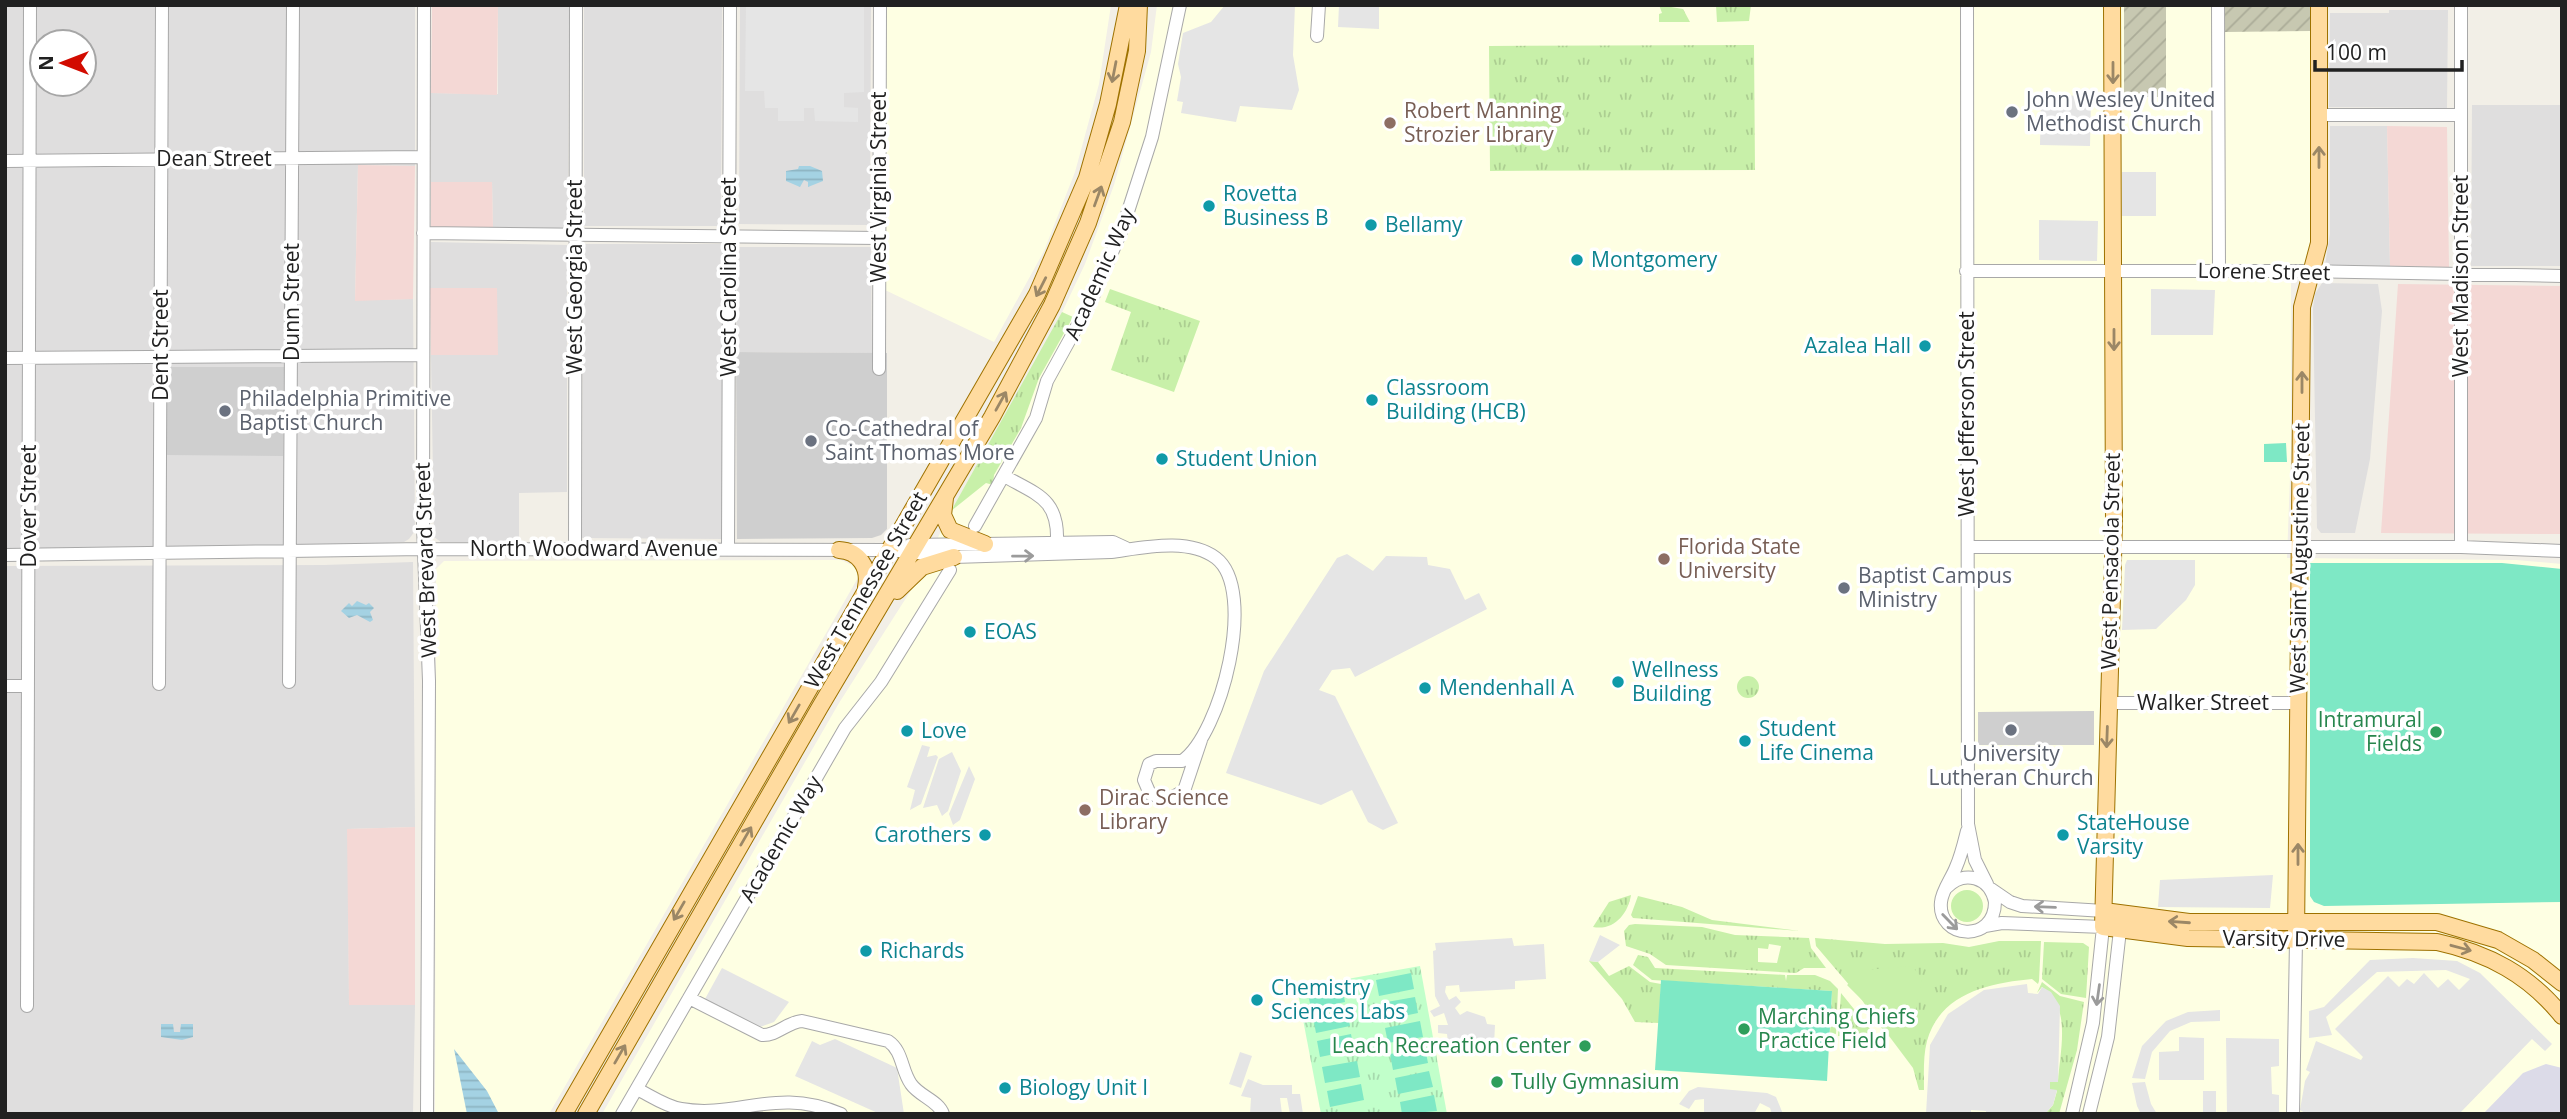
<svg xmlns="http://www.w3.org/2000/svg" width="2567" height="1119" font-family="'Open Sans',sans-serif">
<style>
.residential{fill:#dfdede;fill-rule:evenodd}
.commercial{fill:#f4d8d5}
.education{fill:#feffe3}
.religious{fill:#cfcfcf}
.construction{fill:url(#construction-furrows)}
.grass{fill:url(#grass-tufts);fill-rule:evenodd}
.park{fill:url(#park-tufts)}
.garden{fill:#c8f0a9}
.pitch{fill:#7ee8c5}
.parking{fill:#e5e5e5}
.plaza{fill:#dcdbe8}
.water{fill:url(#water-rules)}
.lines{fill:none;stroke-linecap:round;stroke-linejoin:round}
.minor-casing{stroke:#a8a8a8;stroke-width:14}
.major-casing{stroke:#9e7200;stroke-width:18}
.minor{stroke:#fff;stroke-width:12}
.major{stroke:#ffdb9f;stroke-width:16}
.oneway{stroke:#9b8766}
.oneway2{stroke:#9b9b9b}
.worship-dot{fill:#6b7280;stroke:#fff;stroke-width:2.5}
.education-dot{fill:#8d6e63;stroke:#fff;stroke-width:2.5}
.culture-dot{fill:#0f9aa8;stroke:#fff;stroke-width:2.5}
.leisure-dot{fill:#2e9e5b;stroke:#fff;stroke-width:2.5}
.labels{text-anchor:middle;stroke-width:7;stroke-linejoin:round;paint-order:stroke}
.worship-label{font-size:21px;fill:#5b616d;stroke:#fff;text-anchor:start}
.education-label{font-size:21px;fill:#785e54;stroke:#fff;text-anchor:start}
.street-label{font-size:21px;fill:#212121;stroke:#fff}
.culture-label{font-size:21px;fill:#0d838f;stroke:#fff;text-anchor:start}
.leisure-label{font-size:21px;fill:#27864d;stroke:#fff;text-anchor:end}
</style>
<defs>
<pattern id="construction-furrows" width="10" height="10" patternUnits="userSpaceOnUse" patternTransform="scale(1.75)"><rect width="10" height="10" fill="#c7c8b1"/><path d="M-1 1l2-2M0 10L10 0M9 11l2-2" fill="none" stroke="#abac98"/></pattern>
<pattern id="grass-tufts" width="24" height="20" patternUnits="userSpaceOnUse" patternTransform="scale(1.75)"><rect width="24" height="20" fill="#c8f0a9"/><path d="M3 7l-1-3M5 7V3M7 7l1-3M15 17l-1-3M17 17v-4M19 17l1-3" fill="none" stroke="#acce91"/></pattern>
<pattern id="park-tufts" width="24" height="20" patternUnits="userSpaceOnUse" patternTransform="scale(1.75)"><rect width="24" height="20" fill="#c1ffca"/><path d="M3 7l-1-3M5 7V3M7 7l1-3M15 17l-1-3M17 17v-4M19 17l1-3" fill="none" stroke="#a6daad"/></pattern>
<pattern id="water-rules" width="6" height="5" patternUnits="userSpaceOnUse" patternTransform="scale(1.75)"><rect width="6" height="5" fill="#a4d2e3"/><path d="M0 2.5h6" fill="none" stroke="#8db4c2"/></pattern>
</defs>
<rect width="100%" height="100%" fill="#f2efe7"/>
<path class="residential" d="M5,5H415V166L358,165L355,300L413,299L415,531L409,539L404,542L305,548L5,550ZM42,42H84V84H42Z
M498,5H569L568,224L563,229L493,228L492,182H431V93L498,94Z
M584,5H722L721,226H584Z
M740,5H871L870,225L739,224Z
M2389,10H2448L2447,108L2329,107L2330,13H2389Z
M2472,105H2562V266H2471Z
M2330,126H2387L2390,266L2325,265L2330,234Z
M431,242L567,245V492L519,493V543L441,542L434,537L431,355H497V288H430Z
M583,244H722V539L582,538Z
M737,247H871L872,353L736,352Z
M2322,283L2378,284L2382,311L2370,459L2355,533H2321L2317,528L2313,308L2315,294Z
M413,562L415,827L348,829L349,1005H415L413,1114H5V566L324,565Z"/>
<path class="commercial" d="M432,5H498L497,95L431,93Z
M2387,126L2447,127L2449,267L2390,266Z
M358,165L415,166L413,299L355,301Z
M431,182H492L493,228L431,227Z
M2398,284L2562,286V534L2381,533Z
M430,288H497L498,355H431Z
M415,827V1005H349L347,829Z"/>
<path class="education" d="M885,5H1111L1099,84L1075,172L1044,251L994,342L885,290Z
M1157,5H2319V243L2308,261L2291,278V450L2287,558L2516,560L2562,564V1114H602L839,703L915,584L951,511L1057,323L1085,264L1114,185L1151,52Z
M841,560L856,567L859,576L549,1114H435L436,569L444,561Z"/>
<path class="religious" d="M736,352L887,353V529L881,535L872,538L737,539Z
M167,367H284L283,456L166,455Z
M2094,711V745H1978V712Z"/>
<path class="construction" d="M2124,5H2166V97H2124Z
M2225,5H2311V31L2225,32Z"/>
<path class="grass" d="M1659,5L1683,9L1690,22H1659V14L1662,13Z
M1716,5H1751L1749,21L1717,22Z
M1754,45L1755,170L1490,171L1489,46Z
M1110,289L1200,321L1174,392L1111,370L1131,312L1105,302Z
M1062,312L1073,317L1039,378L1021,428L994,475L993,485L986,483L951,511Z
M1737 687a11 11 0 1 1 22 0a11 11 0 1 1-22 0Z
M1631,895C1628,914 1614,931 1593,927L1609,902Z
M1638,896L1682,907L1712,920L1800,931L1633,918L1631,915Z
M1635,924L1702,927L1735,935L1809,938L1811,948L1826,968H1804L1796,973L1666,965L1650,954L1626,946L1624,931L1629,925ZM1769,944L1781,946L1777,963L1758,962V948L1768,949Z
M1815,938L1885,944L1943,943L1969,947L1999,941H2041L2039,981L2038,984L2032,979C1990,983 1940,993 1927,1041C1923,1056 1924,1074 1924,1090H1919L1913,1068L1862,1000L1816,946Z
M2044,942L2083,943L2089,947L2086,998L2061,994L2042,979Z
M1638,955L1648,957L1655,968L1785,975L1786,981L1787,975H1815L1830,981L1838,989L1836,1034L1830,1033L1832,991L1652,980L1633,965Z
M1589,961L1598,962L1609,976L1629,966L1650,982L1661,984L1659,1023L1635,1022L1622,999Z
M2042,982L2060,996L2084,1002L2077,1050L2059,1114H2045L2053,1105L2057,1091L2049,1090L2050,1081H2058C2060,1051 2072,1006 2042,987L2037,993Z
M1841,993L1875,1035L1874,1038L1838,1036Z"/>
<path class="park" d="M1420,966L1447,1114H1321L1297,988Z"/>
<path class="garden" d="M1951 906a16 16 0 1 1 32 0a16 16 0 1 1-32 0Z
M1912,966L1922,978L1916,1009L1888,1037L1862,1000L1847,985L1865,970Z"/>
<path class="pitch" d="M2286,443L2287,462H2264V444Z
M2310,563H2502L2562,569V902L2324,906L2314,902L2310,896Z
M1411,973L1414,989L1379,996L1376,980Z
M1661,980L1832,991L1827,1081L1655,1070Z
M1342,986L1345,1002L1311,1009L1308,993Z
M1415,997L1418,1013L1384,1020L1381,1003Z
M1347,1011L1350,1026L1316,1033L1313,1017Z
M1420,1021L1423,1037L1388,1043L1385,1028Z
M1351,1034L1354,1050L1320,1057L1317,1041Z
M1425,1048L1428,1063L1393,1070L1390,1054Z
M1357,1061L1360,1077L1325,1083L1322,1067Z
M1429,1071L1433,1087L1398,1094L1395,1078Z
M1361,1084L1364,1100L1330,1107L1327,1091Z
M1434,1095L1437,1111L1402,1114L1400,1102Z"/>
<path class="parking" d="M746,5H864V92L844,93V107L858,108V122L815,121L814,108H804V121H778V108H765L764,91H745Z
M1225,5H1295L1293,55L1299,90L1292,110L1240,106L1236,122L1181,113L1183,102L1177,101L1181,77L1178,64L1183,33L1211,22Z
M1339,5H1379V29L1338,27Z
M2041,95L2091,96L2090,146L2040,145Z
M2122,172H2156V216H2122Z
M2039,220L2098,221L2097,261L2039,260Z
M2151,289L2215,290L2213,335H2151Z
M1347,554L1373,571L1386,556L1427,557L1428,565L1450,569L1465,600L1479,593L1487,609L1355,677L1350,668L1332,670L1319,690L1335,696L1398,823L1383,830L1368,822L1352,790L1321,805L1226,773L1264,671L1337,558Z
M2127,560H2195V585L2186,600L2156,629L2122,630L2125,565Z
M922,745L930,747L927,757L936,755L938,757L921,804L910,810L915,790L907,787Z
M952,752L961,771L948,811L942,816L937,805L923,808L939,759Z
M969,766L975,779L960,820L953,825L949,814Z
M2273,875L2270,908L2158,907L2160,880Z
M1600,935L1620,945L1598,962L1589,961Z
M1512,938L1514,946L1544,944L1546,979L1515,981V989L1460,992L1459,985L1446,986L1445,992L1449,1000L1456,996L1461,1002L1455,1008L1460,1015L1467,1011L1485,1017L1487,1024L1495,1025L1494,1045L1448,1043L1447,1034L1438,1033V1025H1448L1444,1013L1434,1017L1430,1011L1440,1006L1435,996L1433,951L1436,950L1435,943Z
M2413,958L2457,961L2480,973L2552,1044L2545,1051L2532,1039L2459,1114H2307L2300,1110L2305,1081L2310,1072L2306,1070L2316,1041L2361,1060L2363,1057L2335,1029L2388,976L2399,987L2407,979L2414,984L2424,973L2438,988L2448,979L2459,990L2470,979L2446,970L2377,972L2326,1017L2332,1035L2309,1038V1011L2324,1007L2370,960Z
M722,968L789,1002L774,1022L760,1027L705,999Z
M2027,984L2028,993L2038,994L2042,987L2051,992L2060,1006L2058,1082H2050V1089L2057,1090L2053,1105L2045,1114H1986V1111L1971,1110V1114H1926L1930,1045L1948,1014L1984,990Z
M2220,1010V1021L2191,1022L2170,1031L2152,1052L2145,1079L2132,1078L2142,1046L2166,1021L2188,1012Z
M2179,1037L2204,1038V1080H2159V1052L2179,1051Z
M2226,1038L2279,1039V1066L2271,1067L2272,1094L2279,1095V1114H2227Z
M835,1039L897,1068L904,1114H880L795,1076L812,1041L820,1045Z
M1240,1052L1252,1056L1241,1088L1229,1084Z
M1248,1079L1263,1085H1292V1094H1300L1303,1114H1290L1287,1098H1280L1282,1114H1250L1251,1098L1241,1096Z
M2145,1082L2151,1104L2157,1114H2141L2137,1106L2132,1083Z
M1698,1087L1767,1093L1776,1097L1783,1114H1772L1770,1108L1760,1103L1754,1114H1704V1099L1695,1100L1689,1109L1679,1104L1689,1091Z
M2203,1091H2216V1114H2203Z"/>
<path class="plaza" d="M2546,1064L2562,1068V1114H2483L2523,1073Z"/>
<path class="water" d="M799,166H810L822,171L823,181L808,187V182L804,180L800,187L786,181V171L798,169Z
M357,601L366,605L369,603L374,608L370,612L373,620L370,622L357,615L349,618L341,611L349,603L352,606Z
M161,1024H173L174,1032H180L181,1024H193V1037L182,1040L161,1037Z
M454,1049L487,1091L499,1114H467Z"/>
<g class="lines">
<defs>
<path id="minor" d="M424,5L423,526L429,681L427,1114
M1967,5L1968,824L1975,860L1987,884
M2218,5L2219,271
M2461,5V547
M1317,36L1319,5
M2319,115H2461
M5,161L423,157
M423,233L879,238
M1966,271H2301L2562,276
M5,358L422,355
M879,369L880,5
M1004,476C1038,495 1059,499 1057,543
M975,526L1036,418L1047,381L1092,299L1123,227L1152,137L1180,5
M910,545L1113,542L1126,548
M1968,547H2461L2562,551
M575,549L576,5
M728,549L730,5
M5,555L423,549L889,550L954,557L1111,552C1142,548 1188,537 1216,558C1258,590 1221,735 1182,761H1156L1149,764L1144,780L1150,794L1169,799L1184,791L1201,740
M289,682L293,5
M159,684L162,5
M5,686H28
M2108,703H2298
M1946,888C1964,869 1990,877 1995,902C1995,944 1937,939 1941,902C1942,890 1952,878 1956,867C1961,856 1964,843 1967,831
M1991,889L2010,902L2022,906L2104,911
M1985,926L2002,923L2103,927L2093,1023L2072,1114
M689,998L762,1035C777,1036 787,1022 802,1021L888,1041C903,1051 901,1070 911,1084C919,1096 939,1101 943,1114
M27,1006L30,5
M637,1089C651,1096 665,1106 681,1109C738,1119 776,1086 841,1114
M622,1114L845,728L881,682L950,570
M2089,1114L2108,1037L2121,921
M2293,1114L2296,940"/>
<path id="major" d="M2112,5L2114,523L2103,927L2188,938L2437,942C2488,953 2529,975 2562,1016
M945,498L943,515L950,530L985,544
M839,550C859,551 870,568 866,587
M897,591L922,567L954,557
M2104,911L2189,922H2437L2498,940L2533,960L2562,983
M2296,940L2302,307L2319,243V5
M564,1114L1037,294L1087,178L1108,104L1128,5
M586,1114L820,707L992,417L1052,305L1088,223L1122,122L1137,51L1139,5"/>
</defs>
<use href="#minor" class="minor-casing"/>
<use href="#major" class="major-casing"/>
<use href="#minor" class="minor"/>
<use href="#major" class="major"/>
</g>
<defs><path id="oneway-shaft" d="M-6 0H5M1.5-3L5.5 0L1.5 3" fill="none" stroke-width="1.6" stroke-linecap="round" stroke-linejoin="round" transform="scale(1.75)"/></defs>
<g class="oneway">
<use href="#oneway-shaft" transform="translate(1114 72) rotate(101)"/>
<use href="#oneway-shaft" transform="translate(2113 73) rotate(90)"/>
<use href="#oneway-shaft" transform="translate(2319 157) rotate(-90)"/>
<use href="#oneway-shaft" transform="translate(1098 196) rotate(-70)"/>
<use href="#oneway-shaft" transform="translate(1041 287) rotate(117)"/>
<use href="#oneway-shaft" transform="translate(2114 340) rotate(90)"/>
<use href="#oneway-shaft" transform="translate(2302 382) rotate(-90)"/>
<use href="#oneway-shaft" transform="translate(1001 401) rotate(-61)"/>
<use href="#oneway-shaft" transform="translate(794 714) rotate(120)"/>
<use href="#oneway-shaft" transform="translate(2107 737) rotate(92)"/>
<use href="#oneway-shaft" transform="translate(746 836) rotate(-60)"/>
<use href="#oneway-shaft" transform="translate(2298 854) rotate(-90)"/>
<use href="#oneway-shaft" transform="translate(679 911) rotate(120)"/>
<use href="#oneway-shaft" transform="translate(2179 922) rotate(-176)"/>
<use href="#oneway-shaft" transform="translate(2461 948) rotate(15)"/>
<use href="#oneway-shaft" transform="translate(620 1054) rotate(-60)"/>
</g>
<g class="oneway2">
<use href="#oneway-shaft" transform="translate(1023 556) rotate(-1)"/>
<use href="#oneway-shaft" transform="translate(2045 907) rotate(-178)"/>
<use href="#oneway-shaft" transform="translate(1950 922) rotate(46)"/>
<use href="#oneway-shaft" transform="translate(2098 995) rotate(98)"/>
</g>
<g class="worship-dot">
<circle cx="2012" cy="112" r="7"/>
<circle cx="225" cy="411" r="7"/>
<circle cx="811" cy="441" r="7"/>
<circle cx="1844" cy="588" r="7"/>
<circle cx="2011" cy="730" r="7"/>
</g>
<g class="education-dot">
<circle cx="1390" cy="123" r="7"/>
<circle cx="1664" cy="559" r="7"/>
<circle cx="1085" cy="810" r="7"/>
</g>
<g class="culture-dot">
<circle cx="1209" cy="206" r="7"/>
<circle cx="1371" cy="225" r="7"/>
<circle cx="1577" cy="260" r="7"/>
<circle cx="1925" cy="346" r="7"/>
<circle cx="1372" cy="400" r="7"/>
<circle cx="1162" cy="459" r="7"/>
<circle cx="970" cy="632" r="7"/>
<circle cx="1618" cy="682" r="7"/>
<circle cx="1425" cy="688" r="7"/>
<circle cx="907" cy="731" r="7"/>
<circle cx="1745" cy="741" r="7"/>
<circle cx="985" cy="835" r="7"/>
<circle cx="2063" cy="835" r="7"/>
<circle cx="866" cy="951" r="7"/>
<circle cx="1257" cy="1000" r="7"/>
<circle cx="1005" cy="1088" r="7"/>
</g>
<g class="leisure-dot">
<circle cx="2436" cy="732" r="7"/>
<circle cx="1744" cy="1029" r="7"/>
<circle cx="1585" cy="1046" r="7"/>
<circle cx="1497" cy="1082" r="7"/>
</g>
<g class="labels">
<g class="worship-label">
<text x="2026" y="107">John Wesley United<tspan x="2026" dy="24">Methodist Church</tspan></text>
<text x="239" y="406">Philadelphia Primitive<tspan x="239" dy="24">Baptist Church</tspan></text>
<text x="825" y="436">Co-Cathedral of<tspan x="825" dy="24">Saint Thomas More</tspan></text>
<text x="1858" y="583">Baptist Campus<tspan x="1858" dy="24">Ministry</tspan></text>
<text x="2011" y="761" text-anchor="middle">University<tspan x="2011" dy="24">Lutheran Church</tspan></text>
</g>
<g class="education-label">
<text x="1404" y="118">Robert Manning<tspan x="1404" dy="24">Strozier Library</tspan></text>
<text x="1678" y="554">Florida State<tspan x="1678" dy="24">University</tspan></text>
<text x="1099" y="805">Dirac Science<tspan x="1099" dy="24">Library</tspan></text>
</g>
<g class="street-label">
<text x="214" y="166">Dean Street</text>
<text transform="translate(879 187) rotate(-90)" y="7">West Virginia Street</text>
<text transform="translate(2264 272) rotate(1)" y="7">Lorene Street</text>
<text transform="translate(1100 274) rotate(-66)" y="7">Academic Way</text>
<text transform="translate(2461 276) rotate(-90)" y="7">West Madison Street</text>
<text transform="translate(575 277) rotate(-90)" y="7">West Georgia Street</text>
<text transform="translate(729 277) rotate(-90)" y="7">West Carolina Street</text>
<text transform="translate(292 302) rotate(-90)" y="7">Dunn Street</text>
<text transform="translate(161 345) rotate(-90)" y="7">Dent Street</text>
<text transform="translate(1967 414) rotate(-90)" y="7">West Jefferson Street</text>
<text transform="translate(29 506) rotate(-90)" y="7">Dover Street</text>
<text x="594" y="556">North Woodward Avenue</text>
<text transform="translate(2300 558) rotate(-89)" y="7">West Saint Augustine Street</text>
<text transform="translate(426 560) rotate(-92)" y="7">West Brevard Street</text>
<text transform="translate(2111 561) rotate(-89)" y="7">West Pensacola Street</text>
<text transform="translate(866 590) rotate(-60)" y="7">West Tennessee Street</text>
<text x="2203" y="710">Walker Street</text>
<text transform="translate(781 839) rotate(-60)" y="7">Academic Way</text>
<text transform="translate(2284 939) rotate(1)" y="7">Varsity Drive</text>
</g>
<g class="culture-label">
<text x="1223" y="201">Rovetta<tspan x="1223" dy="24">Business B</tspan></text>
<text x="1385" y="232">Bellamy</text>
<text x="1591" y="267">Montgomery</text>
<text x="1911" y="353" text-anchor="end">Azalea Hall</text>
<text x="1386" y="395">Classroom<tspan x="1386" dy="24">Building (HCB)</tspan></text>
<text x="1176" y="466">Student Union</text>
<text x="984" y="639">EOAS</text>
<text x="1632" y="677">Wellness<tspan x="1632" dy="24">Building</tspan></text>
<text x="1439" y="695">Mendenhall A</text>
<text x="1759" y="736">Student<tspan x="1759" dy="24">Life Cinema</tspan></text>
<text x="921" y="738">Love</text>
<text x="2077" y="830">StateHouse<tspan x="2077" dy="24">Varsity</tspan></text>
<text x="971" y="842" text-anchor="end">Carothers</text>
<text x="880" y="958">Richards</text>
<text x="1271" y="995">Chemistry<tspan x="1271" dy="24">Sciences Labs</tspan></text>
<text x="1019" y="1095">Biology Unit I</text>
</g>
<g class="leisure-label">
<text x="2422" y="727">Intramural<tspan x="2422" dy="24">Fields</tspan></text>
<text x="1758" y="1024" text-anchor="start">Marching Chiefs<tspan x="1758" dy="24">Practice Field</tspan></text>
<text x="1571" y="1053">Leach Recreation Center</text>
<text x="1511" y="1089" text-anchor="start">Tully Gymnasium</text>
</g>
</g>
<rect width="2567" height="1119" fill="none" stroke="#212121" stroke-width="14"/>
<g transform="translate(63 63) rotate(270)"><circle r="33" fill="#ffffff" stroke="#a6a6a6" stroke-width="2"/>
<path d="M0-5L12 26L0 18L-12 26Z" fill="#d20b00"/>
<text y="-10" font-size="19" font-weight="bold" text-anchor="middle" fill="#212121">N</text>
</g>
<path d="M2315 60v10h147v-10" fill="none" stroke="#212121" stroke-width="3.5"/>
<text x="2326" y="60" font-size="21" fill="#212121" stroke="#ffffff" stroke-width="5" paint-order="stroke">100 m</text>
</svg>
